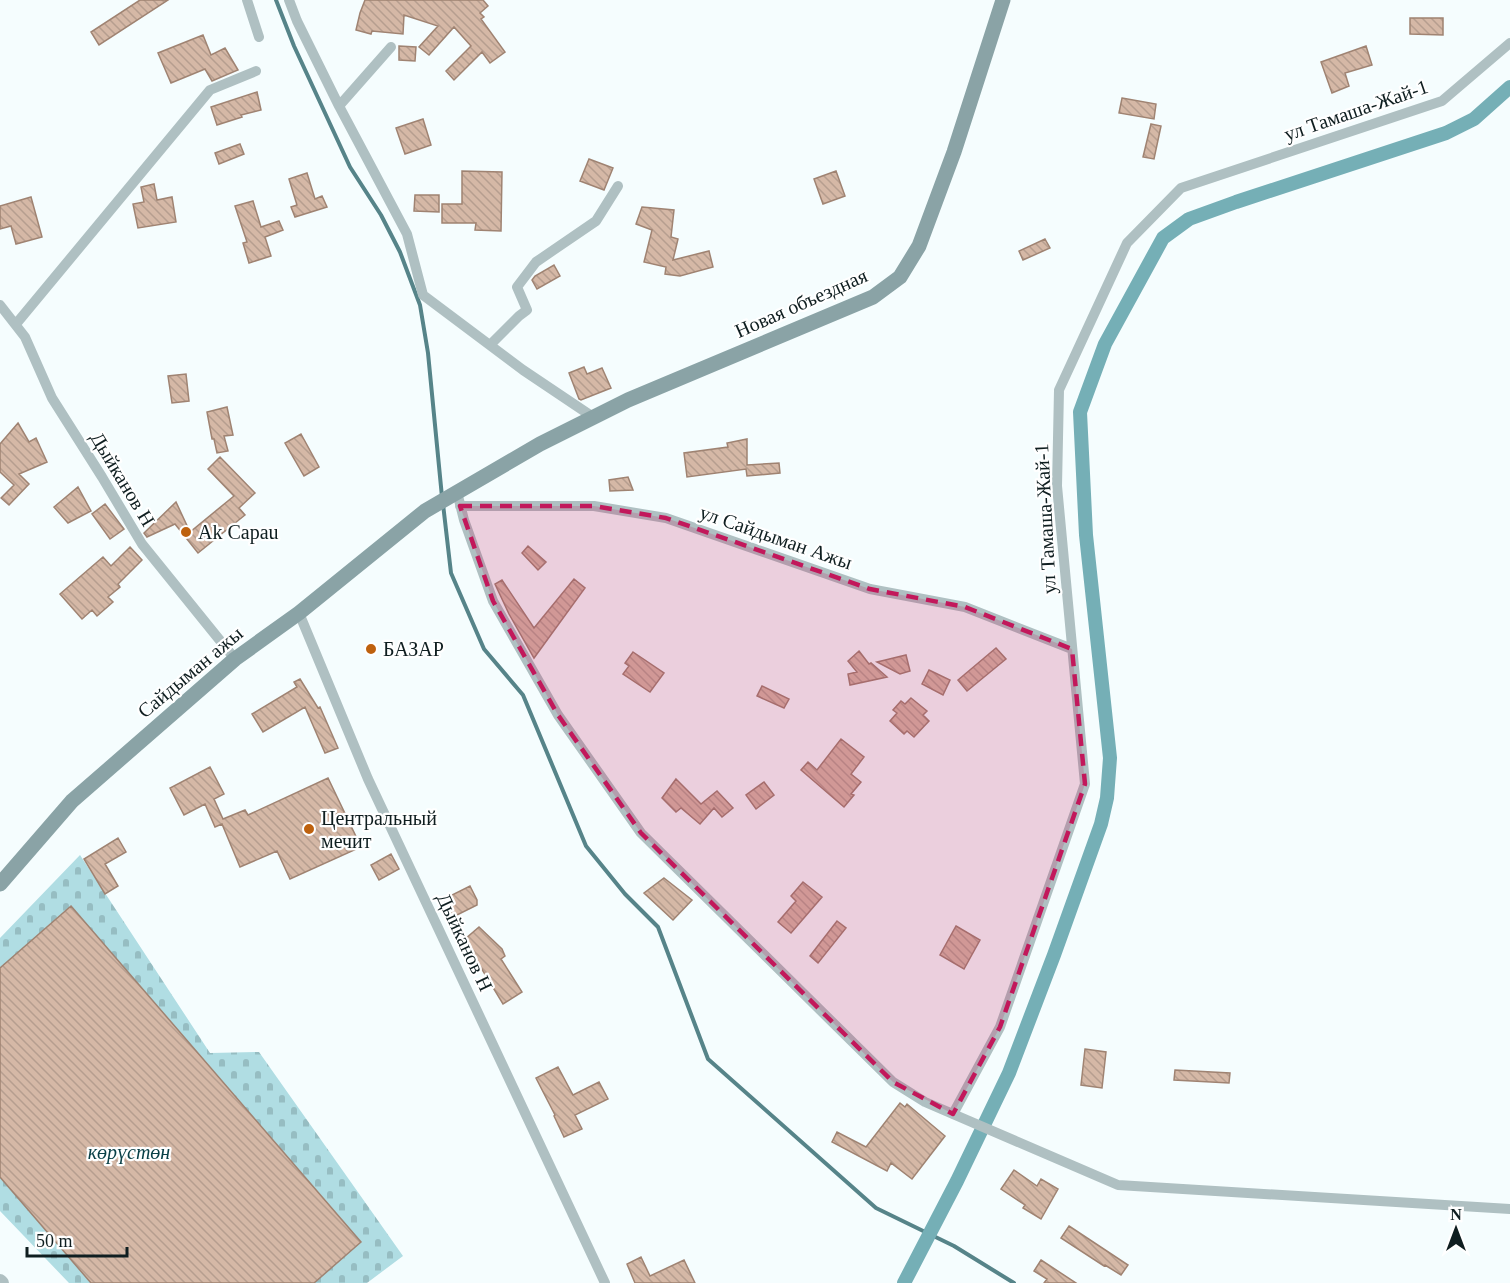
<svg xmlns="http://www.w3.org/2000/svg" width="1510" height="1283" font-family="'Times New Roman',serif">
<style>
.cemetery{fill:url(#cemetery-stones)}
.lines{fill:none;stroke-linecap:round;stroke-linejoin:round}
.stream{stroke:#568489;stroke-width:4}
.canal{stroke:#75afb6;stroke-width:14}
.building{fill:url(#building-back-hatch);stroke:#9f8372;stroke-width:1.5}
.minor{stroke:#afc0c2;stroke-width:10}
.tertiary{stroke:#afc0c2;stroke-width:14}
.secondary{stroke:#8aa3a6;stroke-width:15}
.marked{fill:#c2185b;fill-opacity:0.2;stroke:#c2185b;stroke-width:4.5;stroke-dasharray:12 8;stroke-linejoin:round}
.poi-dot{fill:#be610e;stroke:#fff;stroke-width:2}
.labels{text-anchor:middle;stroke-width:4.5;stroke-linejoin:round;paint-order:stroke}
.street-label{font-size:20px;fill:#0f1e20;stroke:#fff}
.poi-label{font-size:20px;fill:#0f1e20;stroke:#fff;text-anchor:start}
.park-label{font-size:20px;font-style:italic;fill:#094047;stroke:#fff}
</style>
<defs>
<pattern id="cemetery-stones" width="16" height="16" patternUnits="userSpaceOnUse" patternTransform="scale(1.5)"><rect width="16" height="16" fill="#b0dde3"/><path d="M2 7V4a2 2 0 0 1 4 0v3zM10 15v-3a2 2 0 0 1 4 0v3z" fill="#96bdc2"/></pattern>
<pattern id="building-back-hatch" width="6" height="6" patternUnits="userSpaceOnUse" patternTransform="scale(1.5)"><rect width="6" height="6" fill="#d5b8a6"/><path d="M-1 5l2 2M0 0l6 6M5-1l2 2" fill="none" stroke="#b69e8f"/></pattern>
</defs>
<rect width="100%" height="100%" fill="#f5fdfe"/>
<path class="cemetery" d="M80,855L210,1053L259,1052L403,1256L367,1283H69L0,1211V938Z"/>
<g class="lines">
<path class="stream" d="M276,0L294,46L350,167L381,215L400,252L420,305L428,353L442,497
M443,504L451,573L484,649L523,695L586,846L625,894L658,927L708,1059L876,1208L954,1246L1014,1283"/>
<path class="canal" d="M904,1283L957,1181L1009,1073L1054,955L1101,824L1107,798L1110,758L1086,535L1080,412L1105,344L1163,238L1189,219L1236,202L1446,133L1474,119L1510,87"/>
</g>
<path class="building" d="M140,0H168L99,45L91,32Z
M365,0H483L488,6L480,13L484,17L481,19L505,52L490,63L482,52L454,80L446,71L471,46L454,27L429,55L419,47L438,26L404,15L403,34L372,31L371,34L356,30L360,13Z
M1410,18H1443V35L1410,34Z
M203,35L211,55L225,48L238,70L212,81L205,69L171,83L158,53Z
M399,46L416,47L415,61L399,60Z
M1366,46L1372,65L1345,73L1349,86L1332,93L1321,62Z
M257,92L261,110L241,115L242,117L217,125L211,107Z
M1122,98L1156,104L1154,119L1119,113Z
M423,119L431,145L405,154L396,128Z
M1151,124L1161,126L1154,159L1143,157Z
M240,144L244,154L219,164L215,153Z
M589,159L613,168L604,190L580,181Z
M462,171L502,172L501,231L475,230L476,223H442V204H462Z
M836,171L845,196L823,204L814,179Z
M307,173L315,199L322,196L327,207L295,217L291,207L297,205L289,179Z
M154,184L157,200L172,197L176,222L138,228L133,204L144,202L141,187Z
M415,195H439V212L414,211Z
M31,197L42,237L16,244L11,226L0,229V206Z
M253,201L261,227L279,221L283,230L265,237L271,256L249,263L243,243L247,242L235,206Z
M642,207L674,210L671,237L678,239L673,260L709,251L713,267L680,276L665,274L666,267L644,262L652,230L636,224Z
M1045,239L1050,248L1023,260L1019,251Z
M554,265L560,276L537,289L532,280L535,276Z
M584,367L587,374L602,368L611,388L581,400L579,399L569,373Z
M186,374L189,401L172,403L168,376Z
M227,407L233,435L224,436L228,451L217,453L214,439H212L207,412Z
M18,423L29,442L36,438L47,462L19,474L29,484L9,505L1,498L14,485L0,472V444Z
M301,434L319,467L304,476L285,443Z
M747,439V465L779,463L780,473L747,476L746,469L687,477L684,453L728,447L727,443Z
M220,457L255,493L239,508L245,515L198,553L175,524L147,537L144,533L176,502L190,532L234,496L208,469Z
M628,477L633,490L610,491L609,480Z
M78,487L91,511L68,523L54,507Z
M105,504L124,529L110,539L92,514Z
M528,546L546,562L538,570L522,553Z
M130,547L142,560L118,584L120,587L108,597L113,602L97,616L92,610L82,619L60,594L103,557L111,566Z
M574,579L585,588L534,658L509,614L495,584L502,580L534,628Z
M996,648L1006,659L967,691L958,680Z
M859,651L869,664L871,663L887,677L850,685L848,674L857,672L848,661Z
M633,652L664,673L650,692L623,674L629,666L625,663Z
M906,655L910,671L900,674L877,662Z
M929,670L950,680L943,695L922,684Z
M300,679L318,708L320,707L338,748L325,753L305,707L263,732L252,714L297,687L294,682Z
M762,686L789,699L784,708L757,696Z
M911,698L927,711L923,715L929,721L914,737L907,731L904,734L890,721L897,713L893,710L901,701L905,704Z
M841,739L864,757L851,774L861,782L851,794L854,795L844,807L801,770L808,762L817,770Z
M210,767L224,794L214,799L223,819L245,810L248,815L328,778L361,847L290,879L277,851L240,867L222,824L215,827L205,804L184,815L170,788Z
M676,779L701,804L717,791L733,808L722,817L714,808L700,824L681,808L676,812L662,798Z
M764,782L774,795L756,809L746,795Z
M118,838L126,852L105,864L118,886L105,894L84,859Z
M391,854L399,869L379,880L371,865Z
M664,878L692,900L673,920L644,893Z
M803,882L822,897L791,933L778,922L796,901L791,896Z
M470,886L477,900V905L453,917L444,899Z
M71,906L361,1242L314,1283H91L0,1177V968Z
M837,921L846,928L818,963L810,956Z
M956,926L980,940L964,969L940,955Z
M479,927L502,949L505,956L501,959L522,992L503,1004L464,940Z
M1085,1049L1106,1052L1102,1088L1081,1085Z
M558,1067L573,1095L599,1082L608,1099L575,1115L582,1129L564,1137L554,1116L555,1115L536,1078Z
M1175,1070L1230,1073L1229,1083L1174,1080Z
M900,1103L905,1107L907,1104L945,1136L912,1179L891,1163L887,1171L832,1142L837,1132L866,1147Z
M1014,1170L1037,1186L1041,1179L1058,1189L1041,1219L1023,1208L1025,1205L1001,1189Z
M1069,1226L1128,1265L1121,1275L1105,1265L1104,1266L1061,1238Z
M641,1257L650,1276L684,1260L695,1283H635L627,1264Z
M1041,1260L1076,1283H1044L1047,1279L1034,1271Z"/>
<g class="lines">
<path class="minor" d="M247,0L259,37
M289,0L297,21L339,106L407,234L423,295L523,370L593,417
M339,106L391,47
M0,305L25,337L52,398L102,477L142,544L235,659
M16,324L210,90L256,71
M490,345L519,316L527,310L517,287L536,262L596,221L618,186
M457,492L464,520L493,601L558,715L641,833L893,1082L925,1102L1118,1185L1510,1209
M460,506H594L666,518L870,589L965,607L1072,649
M299,613L368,779L605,1283
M953,1114L1000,1027L1085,784L1057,486L1059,390L1127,243L1181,188L1442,101L1510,43"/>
<path class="tertiary" d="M0,1281L2,1283"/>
<path class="secondary" d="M0,884L72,801L235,659L299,613L425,511L540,444L628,400L873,297L900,277L919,246L954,152L1003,0"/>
</g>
<path class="marked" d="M460,506H594L666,518L870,589L965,607L1072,649L1085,784L1000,1027L953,1114L893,1082L641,833L558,715L493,601Z"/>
<g class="poi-dot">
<circle cx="186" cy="532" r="6"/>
<circle cx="371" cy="649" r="6"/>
<circle cx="309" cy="829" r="6"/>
</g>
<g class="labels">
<g class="street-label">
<text transform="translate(1356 110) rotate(-19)" y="7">ул Тамаша-Жай-1</text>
<text transform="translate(801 303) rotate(-24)" y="7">Новая объездная</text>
<text transform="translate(123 479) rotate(59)" y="7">Дыйканов Н</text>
<text transform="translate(1045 519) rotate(-93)" y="7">ул Тамаша-Жай-1</text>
<text transform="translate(776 537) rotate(19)" y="7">ул Сайдыман Ажы</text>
<text transform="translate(190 672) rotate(-40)" y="7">Сайдыман ажы</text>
<text transform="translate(465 942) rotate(65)" y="7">Дыйканов Н</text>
</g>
<g class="poi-label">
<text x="198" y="539">Ak Capau</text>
<text x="383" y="656">БАЗАР</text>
<text x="321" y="825">Центральный<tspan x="321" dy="23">мечит</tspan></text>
</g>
<g class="park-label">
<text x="129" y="1159">көрүстөн</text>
</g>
</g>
<g transform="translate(1456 1229)" stroke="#ffffff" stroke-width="4.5" paint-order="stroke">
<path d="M0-4.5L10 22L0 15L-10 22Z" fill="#0f1e20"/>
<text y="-9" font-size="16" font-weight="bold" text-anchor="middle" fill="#0f1e20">N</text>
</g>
<path d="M27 1247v9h100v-9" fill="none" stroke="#0f1e20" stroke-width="3"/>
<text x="36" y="1247" font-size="18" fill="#0f1e20" stroke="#ffffff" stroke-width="4.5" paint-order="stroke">50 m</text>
</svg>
